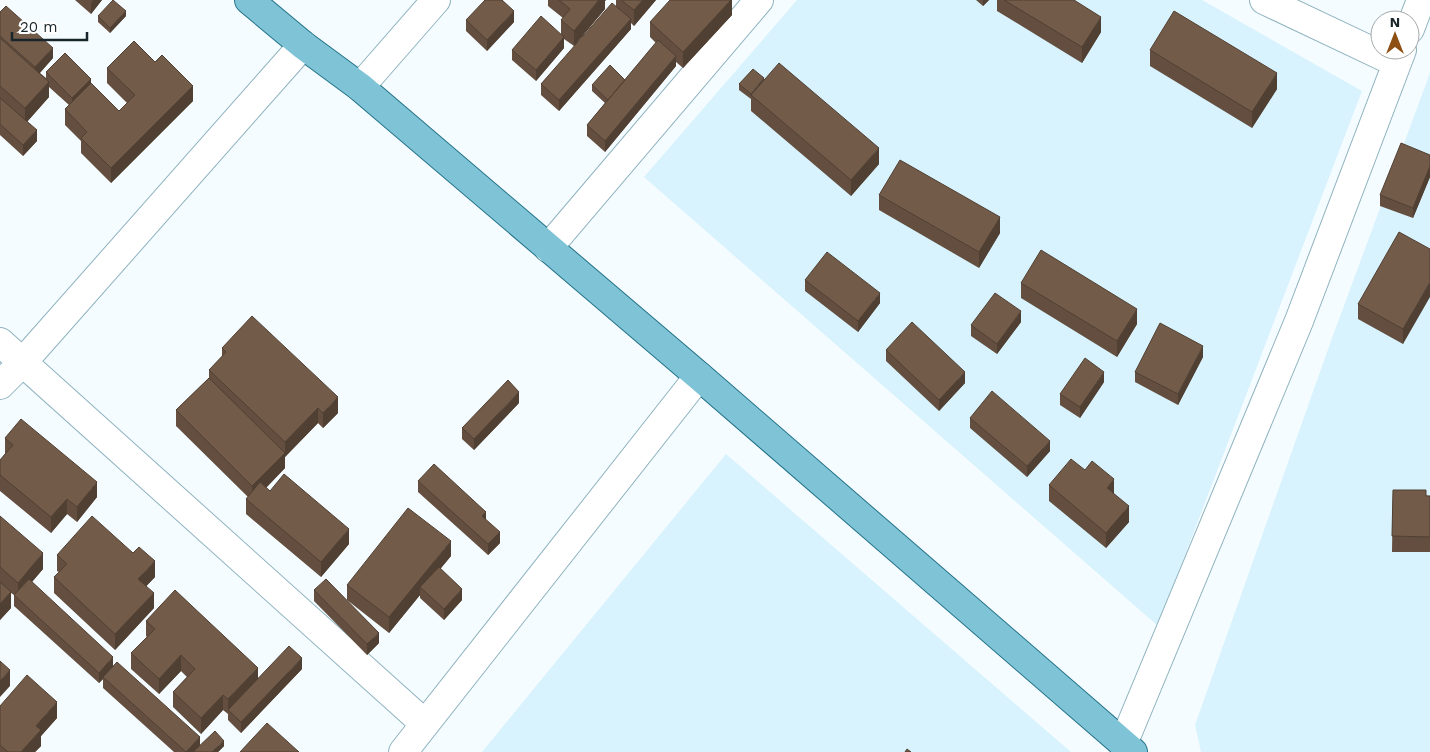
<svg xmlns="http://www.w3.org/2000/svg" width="1430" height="752" font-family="'Work Sans',sans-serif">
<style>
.built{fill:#d8f3fd}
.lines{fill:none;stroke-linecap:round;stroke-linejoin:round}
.street-casing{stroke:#8fb3bf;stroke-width:30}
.primary-casing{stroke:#237288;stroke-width:30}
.street{stroke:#fff;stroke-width:28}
.primary{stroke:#7fc3d6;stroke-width:28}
.wall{fill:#634e3f}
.shaded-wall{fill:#504033}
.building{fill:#735b49;stroke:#504033}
</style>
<rect width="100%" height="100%" fill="#f5fcff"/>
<path class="built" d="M797,0H1202L1362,91L1158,626L644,177Z
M1430,73V752H1201L1195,725L1332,338Z
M726,454L1071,752H482Z"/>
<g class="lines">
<defs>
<path id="street" d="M1264,0L1397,63
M1410,29L1421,0
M360,87L436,0
M548,248L759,0
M0,342L425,724
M0,385L22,363L303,45
M1123,744L1299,321L1402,50
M403,752L699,376"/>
<path id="primary" d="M249,0L303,45L360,87L699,376L1133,752"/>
</defs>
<use href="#street" class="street-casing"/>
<use href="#primary" class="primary-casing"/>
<use href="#street" class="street"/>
<use href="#primary" class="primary"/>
</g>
<path class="wall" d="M75,0H102L91,14Z
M548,0H606L605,1V9L574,46L564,39V48L536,81L512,60V50L561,34V20L563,18L548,6Z
M616,0H656L634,26L631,23V29L559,111L541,95V84L616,6Z
M732,0V15L683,68L676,62V66L605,152L587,136V125L605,103L592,91V85L625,80L656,43L650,37V22Z
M976,0H989L983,6Z
M997,0H1074L1101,32L1082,63L997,11Z
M0,12L53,58L40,73L46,78V72L91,83L119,111L127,103L107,83V68L193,101L111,183L81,153V141L65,125V109L69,105L49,87V97L27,122L37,141L23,156L0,135Z
M98,16H126L110,33L98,22Z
M466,20L514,22L487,51L466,31Z
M1150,50L1277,89L1252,128L1150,66Z
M739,84L879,164L851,196L751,111V98V99L739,90Z
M1430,155V177L1413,218L1380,206V195Z
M879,195L1000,233L979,268L879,210Z
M1430,249L1403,344L1358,319V304Z
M805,280L880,303L858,332L805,291Z
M1021,283L1137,324L1117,357L1021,298Z
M1021,322L997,354L971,336V325Z
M222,348L338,413L323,428L318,423L285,457V468L266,488L349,544L321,577L246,514V499L248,497L176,426V410L209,378V370L222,357Z
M886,350L965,383L939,411L886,361Z
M1203,357L1178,405L1135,382V372Z
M1104,382L1080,418L1060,405V394Z
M519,403L474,450L462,439V428Z
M970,418L1050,451L1027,477L970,428Z
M5,438L97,497L77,522L67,514L51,533L0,491V460L5,454Z
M418,481L500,543L488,555L418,492Z
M1049,485L1114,494L1129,522L1106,548L1049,501Z
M1393,490L1430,496V552H1392Z
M0,516L43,569L32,582L113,666L200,745L224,746L218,752H174L103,688V679L99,683L14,606V595L11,593V608L0,620Z
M57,555L155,577L146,586L154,608L115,650L54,593V577L59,572L57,571Z
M451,556L440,569L462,600L444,620L420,598V595L389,633L347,600V585Z
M314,590L379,643L367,655L314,601Z
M146,621L258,678L302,669L241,733L228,720V714L223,710L201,734L173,707V692L187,677L181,671L159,694L131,669V653L147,637L146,636Z
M0,706L57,718L41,736V746L35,752H0Z"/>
<path class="shaded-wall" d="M93,0H102L91,14V3Z
M599,0H606L605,1V9L574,46V31Z
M643,0H656L634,26V10Z
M731,0H732V15L683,68V52Z
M983,0H989L983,6Z
M126,11V16L110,33V28Z
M514,11V22L487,51V40Z
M1101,17V32L1082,63V47Z
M631,19V29L559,111V100Z
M564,37V48L536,81V70Z
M53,48V58L35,78V67Z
M676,56V66L605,152V141Z
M1277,73V89L1252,128V112Z
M764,78V84L751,95V99V94Z
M91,79V90L72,109V98Z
M49,82V97L25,124V108Z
M193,86V101L111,183V168Z
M37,130V141L23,156V145Z
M879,148V164L851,196V180Z
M1430,166V177L1413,218V208Z
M1000,217V233L979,268V252Z
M1430,282V297L1403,344V329Z
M880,293V303L858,332V321Z
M1137,309V324L1117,357V341Z
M1021,311V322L997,354V344Z
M1203,346V357L1178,405V394Z
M965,372V383L939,411V400Z
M1104,372V382L1080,418V407Z
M519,392V403L474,450V439Z
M338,397V413L323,428V413Z
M318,408V423L285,457V468L252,502V486L285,453V442Z
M1050,441V451L1027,477V466Z
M1114,479V494L1107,488Z
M97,482V497L77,522V507Z
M67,499V514L51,533V517Z
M1129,506V522L1106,548V533Z
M486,512V523L482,516Z
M349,529V544L321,577V562Z
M500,532V543L488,555V544Z
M451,541V556L423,590L420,587V595L389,633V617Z
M43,553V569L18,598V583Z
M155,561V577L138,595V579Z
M462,589V600L444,620V609Z
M11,592V608L0,620V604Z
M154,593V608L115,650V634Z
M379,633V643L367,655V644Z
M181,655V671L159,694V679Z
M113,657V668L103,677V679L99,683V673Z
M302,658V669L241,733V722Z
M258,668V684L228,710V699Z
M10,670V686L0,697V681Z
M223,695V710L201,734V718Z
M57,702V718L41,736V746L35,752H21L36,726Z
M200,737V748L196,752H186Z
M224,741V746L218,752H212Z"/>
<path class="building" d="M113,0L126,11L110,28L98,16Z
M485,0H502L514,11L487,40L466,20Z
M559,0H599L574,31L561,20L570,9Z
M621,0H643L634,10Z
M670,0H731L683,52L650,22Z
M1004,0H1074L1101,17L1082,47Z
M612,3L631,19L559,100L541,84Z
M6,6L53,48L35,67L0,36V12Z
M1174,11L1277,73L1252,112L1150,50Z
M541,16L564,37L536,70L512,50Z
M0,38L49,82L25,108L0,86Z
M658,40L676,56L605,141L587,125Z
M134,41L155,62L162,55L193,86L111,168L81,138L87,132L65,109L91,83L119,111L135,95L107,68Z
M65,53L91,79L72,98L46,72Z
M779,63L879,148L851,180L751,95Z
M610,65L625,80L608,100L592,85Z
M753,69L764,78L751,94L739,84Z
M0,98L37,130L23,145L0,124Z
M1401,143L1430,155V166L1413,208L1380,195Z
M900,160L1000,217L979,252L879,195Z
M1399,232L1430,249V282L1403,329L1358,304Z
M1041,250L1137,309L1117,341L1021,283Z
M827,252L880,293L858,321L805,280Z
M995,293L1021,311L997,344L971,325Z
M252,316L338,397L323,413L318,408L285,442L209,370L226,352L222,348Z
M912,322L965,372L939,400L886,350Z
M1160,323L1203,346L1178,394L1135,372Z
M1085,358L1104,372L1080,407L1060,394Z
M209,378L285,453L252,486L176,410Z
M508,380L519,392L474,439L462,428Z
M992,391L1050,441L1027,466L970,418Z
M21,419L97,482L77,507L67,499L51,517L0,475V460L13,445L5,438Z
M1071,459L1085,470L1092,461L1114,479L1107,488L1129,506L1106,533L1049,485Z
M434,464L486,512L482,516L500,532L488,544L418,481Z
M284,474L349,529L321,562L246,499L260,482L270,491Z
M1393,490H1426V496H1430V537L1392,536Z
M408,508L451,541L389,617L347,585Z
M0,516L43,553L18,583L0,567Z
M92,516L133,553L139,547L155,561L138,579L154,593L115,634L54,577L67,564L57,555Z
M439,567L462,589L444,609L420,587Z
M29,579L113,657L99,673L14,595Z
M326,579L379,633L367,644L314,590Z
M0,582L11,592L0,604Z
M175,590L258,668L228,699L223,695L201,718L173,692L195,669L181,655L159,679L131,653L155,629L146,621Z
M289,646L302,658L241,722L228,710Z
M0,661L10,670L0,681Z
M117,662L200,737L186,752L103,677Z
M27,675L57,702L36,726L41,730L21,752H8L0,745V706Z
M267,723L299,752H240Z
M215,731L224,741L212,752H193Z
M907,749L911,752H905Z"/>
<g transform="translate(1395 35)"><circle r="24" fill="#ffffff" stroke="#a3a8aa"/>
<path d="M0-4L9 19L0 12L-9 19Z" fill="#8d4f14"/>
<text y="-8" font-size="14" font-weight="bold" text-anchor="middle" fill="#18262b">N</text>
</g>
<path d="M12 32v8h75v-8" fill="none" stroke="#18262b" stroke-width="2.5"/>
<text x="20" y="32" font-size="15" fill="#18262b" stroke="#ffffff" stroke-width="4" paint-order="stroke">20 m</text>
</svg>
